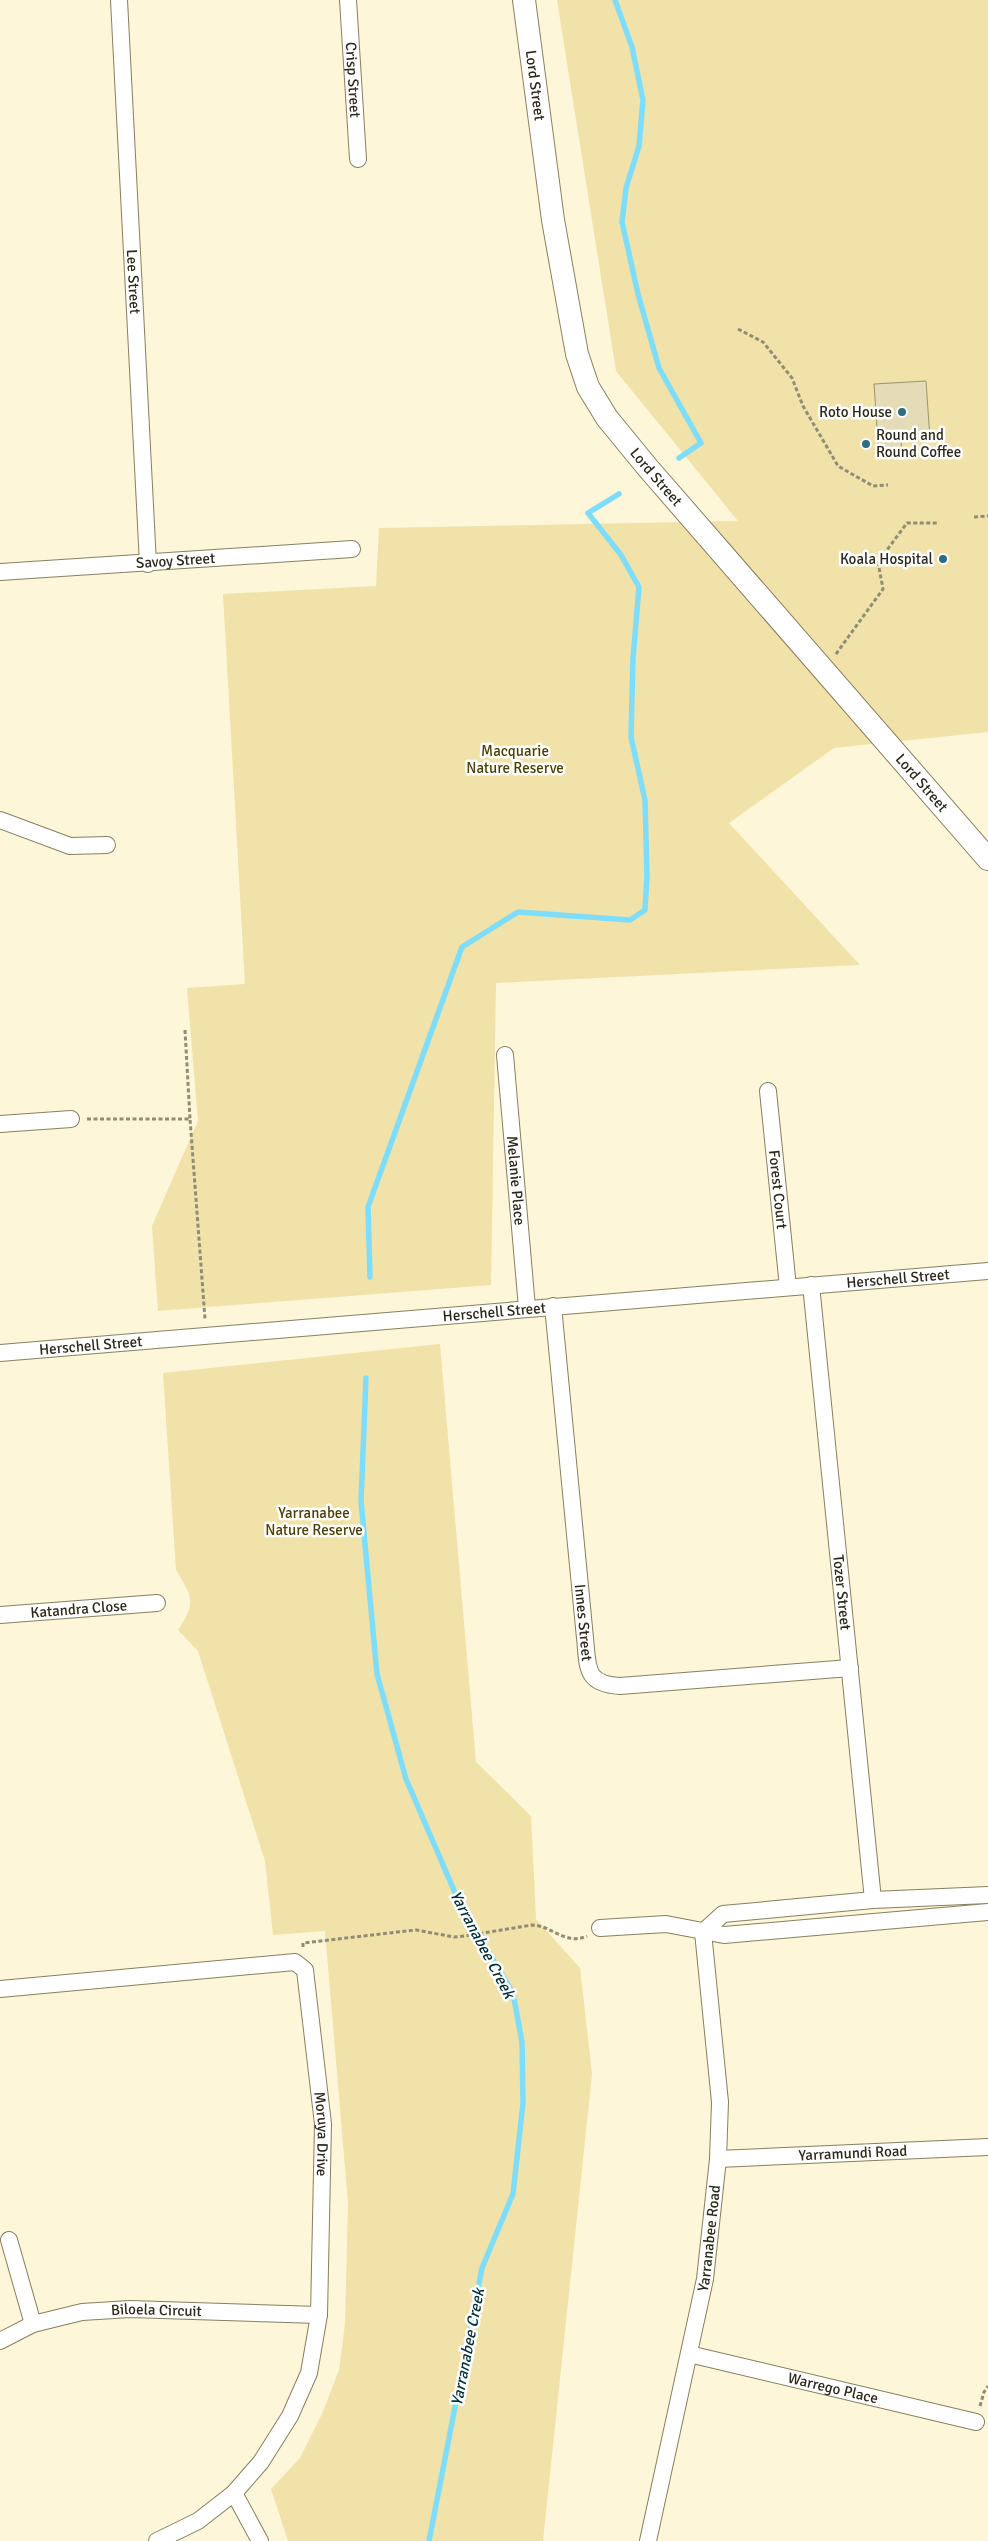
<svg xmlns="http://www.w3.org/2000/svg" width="988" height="2541" font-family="Signika,sans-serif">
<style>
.green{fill:#f0e2a9}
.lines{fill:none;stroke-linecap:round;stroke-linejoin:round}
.stream{stroke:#7fddfc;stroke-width:5.5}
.building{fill:#e4dbb7;stroke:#9c9371}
.street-casing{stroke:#887f5e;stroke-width:18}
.secondary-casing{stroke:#887f5e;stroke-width:24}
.path{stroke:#918c76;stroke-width:3;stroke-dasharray:4 2.5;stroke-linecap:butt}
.street{stroke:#fff;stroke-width:16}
.secondary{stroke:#fff;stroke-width:22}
.poi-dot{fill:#2d6d81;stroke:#fff;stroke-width:2}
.labels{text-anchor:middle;stroke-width:5;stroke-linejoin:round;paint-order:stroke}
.street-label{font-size:15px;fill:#2c281a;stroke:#fff}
.poi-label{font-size:15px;fill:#2c281a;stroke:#fff;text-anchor:end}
.park-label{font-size:15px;fill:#4c3e00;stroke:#fff}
.water-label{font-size:16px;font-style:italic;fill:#002f3b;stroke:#fff}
</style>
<rect width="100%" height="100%" fill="#fdf6d8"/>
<path class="green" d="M557,0H988V732L834,748L729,823L860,965L496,983L491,1285L158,1311L152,1226L198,1121L187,988L245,984L223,594L376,586L379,528L738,521L616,371Z
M440,1344L476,1762L531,1816L536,1919L580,1968L592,2074L543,2541H288L271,2489L300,2458L322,2414L339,2370L345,2324L348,2203L325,1931L273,1935L265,1861L198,1651L178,1630C197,1602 192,1597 176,1570L163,1373Z"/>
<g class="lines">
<path class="stream" d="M615,0L632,47L643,100L639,146L626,188L622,222L638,294L659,368L701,443L679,458
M370,1277L368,1207L462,947L518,912L630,920L645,910L647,876L645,800L631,737L633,658L639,587L621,555L588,513L619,494
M366,1378L361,1501L377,1674L406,1779L459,1902L513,1993L522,2042L523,2103L513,2194L482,2268L429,2541"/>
</g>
<path class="building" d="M926,381L930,439L901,441L902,456L879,457L874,384Z"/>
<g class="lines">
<defs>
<g id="street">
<path id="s1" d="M119,0L148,564"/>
<path id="s2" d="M348,0L358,159"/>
<path id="s3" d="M0,572L352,549"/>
<path d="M0,820L70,846L107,845"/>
<path id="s4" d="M505,1055L527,1308"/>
<path id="s5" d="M768,1091L788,1287"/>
<path d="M0,1124L71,1119"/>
<path id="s6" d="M811,1285L873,1900"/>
<path id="s7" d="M553,1306L585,1638C588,1668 585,1684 620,1686L850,1668"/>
<path id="s8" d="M0,1353L988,1271"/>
<path id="s9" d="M0,1615L157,1603"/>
<path d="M600,1928L666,1924L724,1935L988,1912"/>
<path d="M703,1932L723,1914L873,1900L988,1895"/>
<path id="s10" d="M0,1989L295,1962L305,1970L323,2124L319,2315L309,2373L290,2416L261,2462L234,2493L198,2521L157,2541"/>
<path id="s11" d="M718,2159L988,2147"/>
<path d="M9,2240L33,2324"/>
<path id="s12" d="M0,2341L33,2324L82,2312L130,2309L319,2315"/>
<path id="s13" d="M689,2354L976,2422"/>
<path d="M234,2493L260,2541"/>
<path id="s14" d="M648,2541L705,2279L718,2159L720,2102L703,1932"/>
</g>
<g id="secondary">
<path id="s15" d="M524,0L553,220L577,354L588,387L607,418L648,468L988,859"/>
</g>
</defs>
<use href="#street" class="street-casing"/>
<use href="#secondary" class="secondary-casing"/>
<path class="path" d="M738,329L763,342L792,378L803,406L838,466L873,486L888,485
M974,517L988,516
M836,654L883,589L878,562L907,523H938
M185,1030L190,1119
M87,1119H190L205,1319
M303,1947V1943L416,1930L454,1937L465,1936L532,1925C551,1925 566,1946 587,1936
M980,2406L984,2392L988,2386"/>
<use href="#street" class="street"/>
<use href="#secondary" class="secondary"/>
</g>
<g class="poi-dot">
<circle cx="902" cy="412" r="5"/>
<circle cx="866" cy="444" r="5"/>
<circle cx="943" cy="559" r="5"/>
</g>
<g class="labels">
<g class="street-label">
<text dy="5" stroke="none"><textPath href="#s2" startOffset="80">Crisp Street</textPath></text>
<text dy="5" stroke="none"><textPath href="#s15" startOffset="86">Lord Street</textPath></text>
<text dy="5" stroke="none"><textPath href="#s1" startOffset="282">Lee Street</textPath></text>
<text dy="5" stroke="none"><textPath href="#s15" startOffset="506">Lord Street</textPath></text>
<text dy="5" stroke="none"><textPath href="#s3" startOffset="176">Savoy Street</textPath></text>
<text dy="5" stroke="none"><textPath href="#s15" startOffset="911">Lord Street</textPath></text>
<text dy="5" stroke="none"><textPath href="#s4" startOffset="126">Melanie Place</textPath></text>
<text dy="5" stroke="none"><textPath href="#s5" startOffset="99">Forest Court</textPath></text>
<text dy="5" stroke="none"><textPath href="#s8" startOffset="901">Herschell Street</textPath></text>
<text dy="5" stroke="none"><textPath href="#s8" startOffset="496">Herschell Street</textPath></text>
<text dy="5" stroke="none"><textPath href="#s8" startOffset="91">Herschell Street</textPath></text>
<text dy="5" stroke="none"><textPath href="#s6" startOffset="309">Tozer Street</textPath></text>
<text dy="5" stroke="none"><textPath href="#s9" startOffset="79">Katandra Close</textPath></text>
<text dy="5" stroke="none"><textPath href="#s7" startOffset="318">Innes Street</textPath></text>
<text dy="5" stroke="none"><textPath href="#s10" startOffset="474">Moruya Drive</textPath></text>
<text dy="5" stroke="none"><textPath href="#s11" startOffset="135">Yarramundi Road</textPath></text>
<text dy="5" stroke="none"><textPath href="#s14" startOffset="309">Yarranabee Road</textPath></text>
<text dy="5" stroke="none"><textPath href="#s12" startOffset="162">Biloela Circuit</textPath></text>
<text dy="5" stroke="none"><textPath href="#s13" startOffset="148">Warrego Place</textPath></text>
</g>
<g class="poi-label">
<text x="892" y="417">Roto House</text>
<text x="876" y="440" text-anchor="start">Round and<tspan x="876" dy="17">Round Coffee</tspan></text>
<text x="933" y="564">Koala Hospital</text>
</g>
<g class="park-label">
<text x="515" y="756">Macquarie<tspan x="515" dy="17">Nature Reserve</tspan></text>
<text x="314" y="1518">Yarranabee<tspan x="314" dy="17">Nature Reserve</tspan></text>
</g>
<g class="water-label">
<text transform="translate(483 1944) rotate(62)" y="6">Yarranabee Creek</text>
<text transform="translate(467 2347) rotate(-79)" y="6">Yarranabee Creek</text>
</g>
</g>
</svg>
